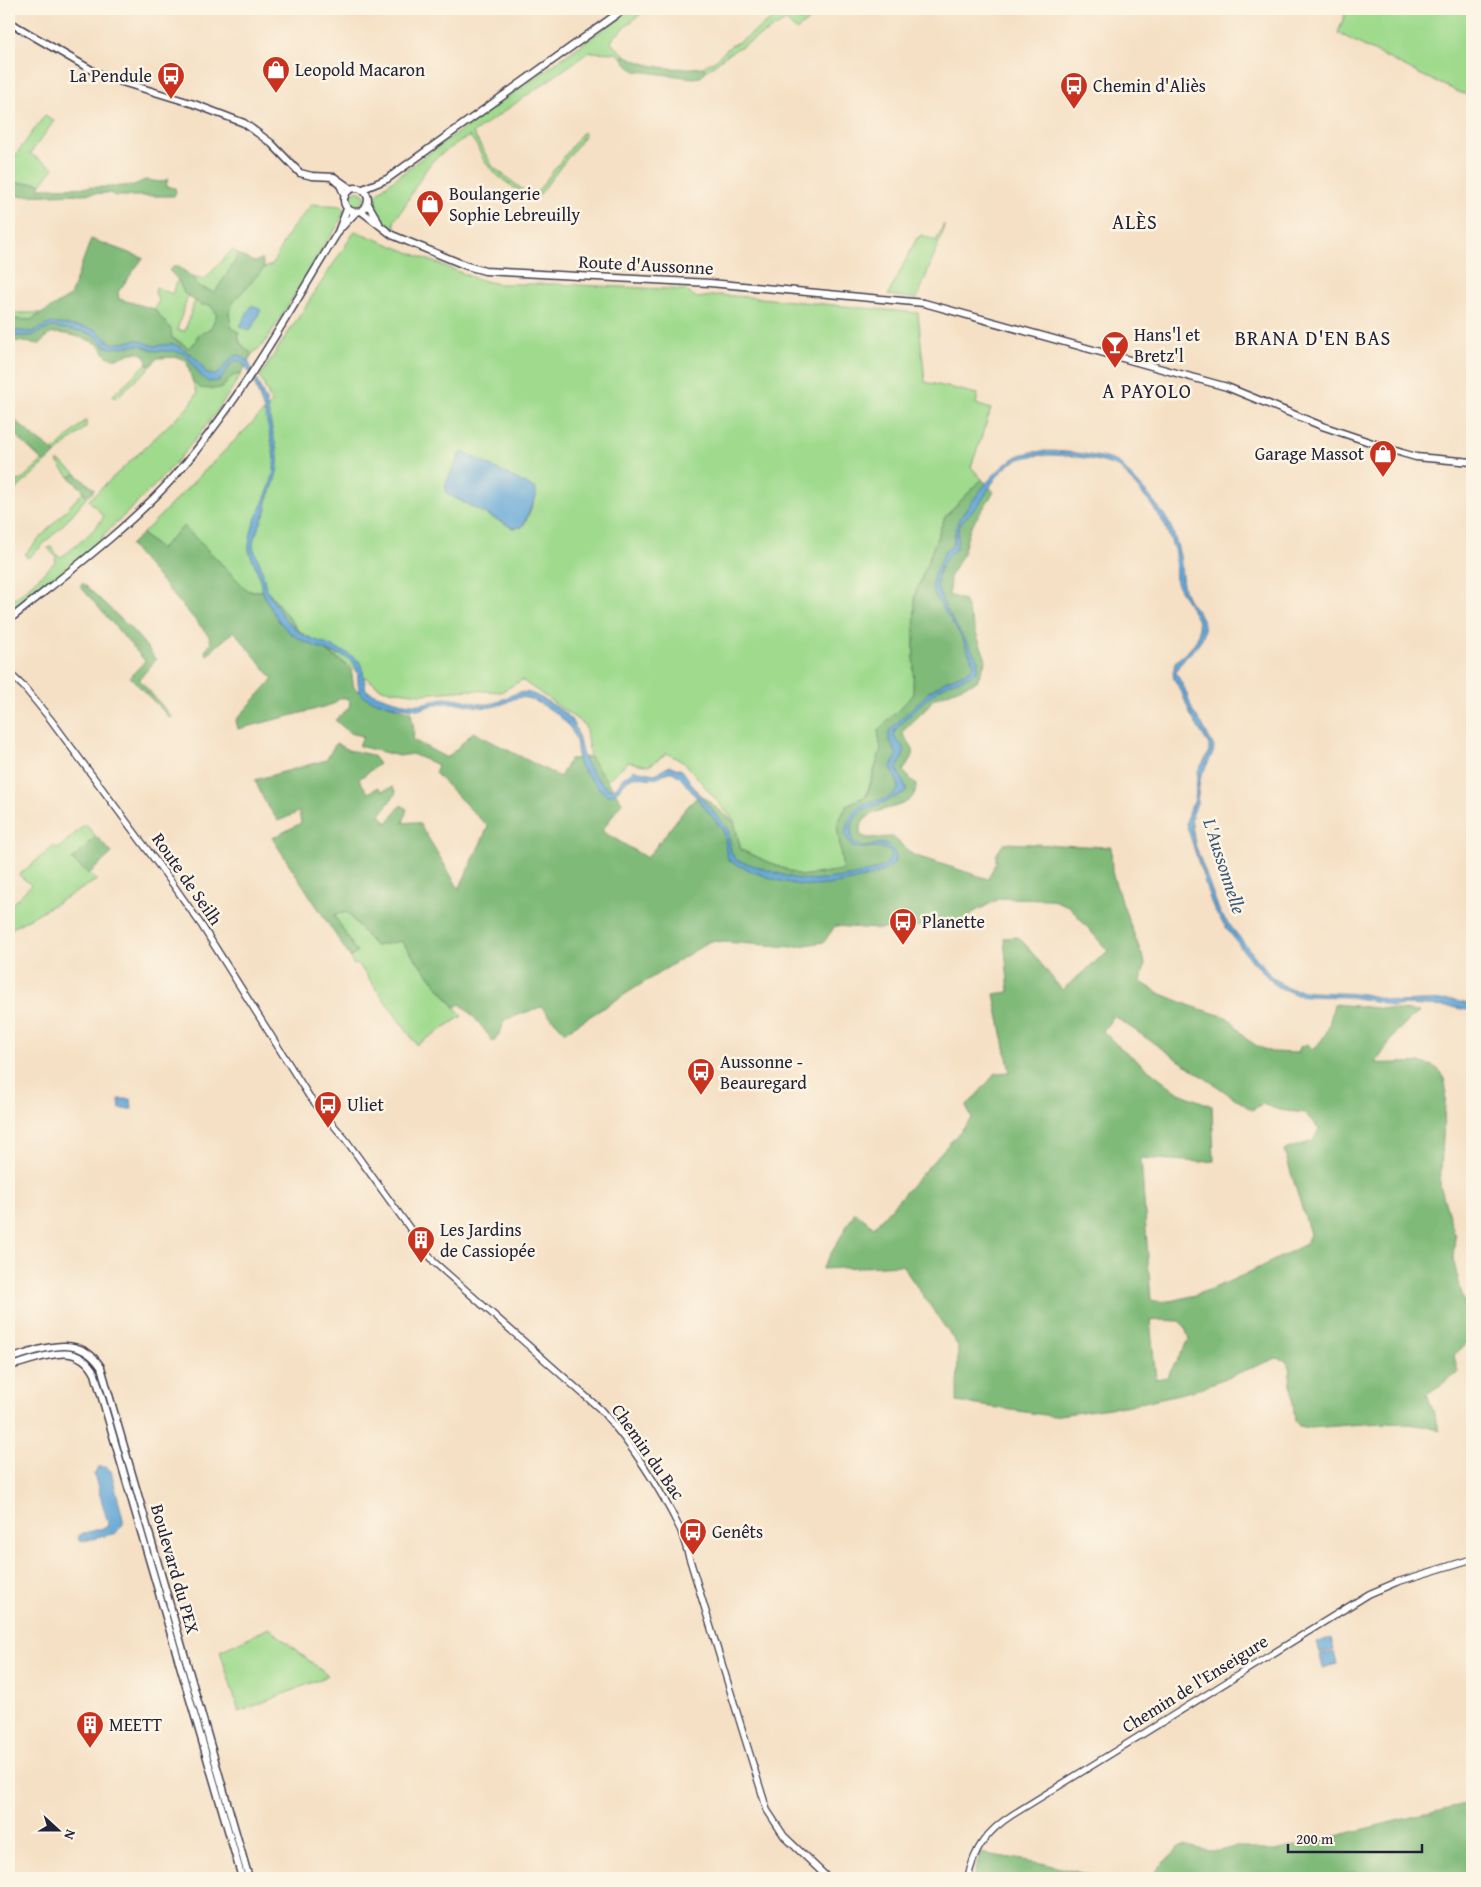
<svg xmlns="http://www.w3.org/2000/svg" width="1481" height="1887" font-family="'Gentium Book Plus',serif">
<style>
.green{fill:#9fda8d;stroke:#607e64;fill-rule:evenodd}
.forest{fill:#7fba78;stroke:#506e5a;fill-rule:evenodd}
.water{fill:#61a6d6;stroke:#426488}
.lines{fill:none;stroke-linecap:round;stroke-linejoin:round}
.tertiary-casing{stroke:#423e50;stroke-width:8}
.secondary-casing{stroke:#423e50;stroke-width:9}
.tertiary{stroke:#fff;stroke-width:5.5}
.secondary{stroke:#fff;stroke-width:6}
.labels{text-anchor:middle;stroke-width:5;stroke-linejoin:round;paint-order:stroke}
.poi-label{font-size:18px;fill:#22223b;stroke:#fcf5e5;text-anchor:start}
.street-label{font-size:18px;fill:#22223b;stroke:#fcf5e5}
.water-label{font-size:19px;font-style:italic;fill:#3b5779;stroke:#fcf5e5}
.quarter-label{font-size:20px;letter-spacing:1px;fill:#22223b;stroke:#fcf5e5}
</style>
<rect width="100%" height="100%" fill="#fcf5e5"/>
<filter id="ink" filterUnits="userSpaceOnUse"><feTurbulence type="fractalNoise" baseFrequency=".02" numOctaves="2"/><feDisplacementMap in="SourceGraphic" scale="10" xChannelSelector="R" yChannelSelector="G"/><feConvolveMatrix kernelMatrix="1 2 1 2 8 2 1 2 1" color-interpolation-filters="sRGB"/></filter>
<filter id="wash" filterUnits="userSpaceOnUse"><feTurbulence type="fractalNoise" baseFrequency=".0096" numOctaves="4" result="noise"/><feDisplacementMap in="SourceGraphic" scale="20" xChannelSelector="R" yChannelSelector="G"/><feGaussianBlur stdDeviation="1.12" result="paint"/><feColorMatrix in="noise" values="0 0 0 0 0 0 0 0 0 0 0 0 0 0 0 0 0 1.4 0 .05"/><feComposite in="paint" operator="in"/></filter>
<g filter="url(#wash)">
<rect width="100%" height="100%" fill="#f5e0c5"/>
<path class="green" d="M629,9H646L613,38L611,43L625,55L623,58L616,53L589,52L473,133L493,167L531,196H534L583,132L585,135L536,199H530C517,189 501,180 490,168C480,158 480,146 469,136C458,144 438,154 430,164C416,182 408,204 394,221L396,234C383,225 372,214 374,198C385,183 402,176 415,163L602,30Z
M824,9H839C834,11 829,10 824,13C815,17 802,23 797,31L786,21L728,54L706,71L703,67L715,60L732,45L741,41L778,15H787L802,20Z
M1347,9H1472V96L1461,93L1419,74L1338,33Z
M45,115L54,121L30,154L54,168L41,184L38,183H9V164Z
M357,191L363,194L366,198L354,210L349,206L348,197L353,192Z
M312,204C321,206 336,204 343,207L344,212L337,227L324,245L316,261L264,344L252,354C243,347 239,344 238,332L231,327L229,313L234,301L264,268L272,265L289,232Z
M944,224L943,232L917,299L888,295L917,238L922,235L936,241Z
M355,231L477,279L498,284H555L685,290L697,298L718,295L749,297L918,313L925,382L978,394L976,404L991,409L971,467L982,479L945,517L915,595L913,695L878,730L881,749L866,796L848,804L837,824L843,870L801,876L741,850L734,821L686,764L667,753L649,766L628,762L606,781L590,757L585,725L522,680L501,692L468,690L421,694L382,689L299,631L268,591H248L184,526L160,549L142,534L272,403L260,376ZM449,495L536,497L525,523L522,527L513,528Z
M232,250L238,254C233,268 222,279 215,293L198,286L194,278L205,279Z
M178,279L184,293L188,295L177,330L185,331L195,300L201,305H210L217,314L211,328L198,335L194,344L188,348L179,341L172,338L162,319L154,309L159,301L155,293L156,287L172,294Z
M9,313H41L31,320L9,319Z
M147,363L150,367L116,398L113,397V395Z
M241,374C204,436 157,486 104,534L102,539L9,616V601L21,594L55,562L56,557L48,548L51,547L58,556L61,557C78,545 92,533 104,517L89,500L190,405L197,393L192,380L200,388H222L232,376Z
M86,420V427L56,453L53,451Z
M43,460L45,463L9,496V493L16,485L9,478V474L14,480L20,481Z
M59,461L76,474L69,477L57,462Z
M83,492L87,497L63,525L31,556L27,558L25,554Z
M85,824L96,836L72,860L97,880L9,930V907L31,885L19,875L54,846L58,849Z
M347,912L375,946L401,941L462,1016L417,1045L359,965L353,964L350,957L357,953L334,915Z
M269,1628L328,1676L239,1712L220,1651Z"/>
<path class="forest" d="M625,55C649,69 676,70 703,67L706,71L701,77L693,78L636,71C629,68 626,65 623,58Z
M168,179L166,186L175,188L176,192L174,196H115L110,193L16,196L11,200H9V183H38L41,184L39,188L110,187L134,185L145,180L161,182Z
M91,239L143,258L118,292L119,299L154,309L171,329L172,338L188,348L194,344L198,335L211,328L217,314L210,305H201L184,293L179,281L169,270L176,265L194,278L198,286L215,293C222,279 233,268 238,254L254,262L262,259L264,268L234,301L229,313L231,327L238,332L239,342L252,354L241,374L232,376L222,388L210,389L200,388L192,380L187,362L178,357L157,358L150,367L147,363L146,356C130,346 124,362 109,357C103,355 104,349 100,346C92,339 56,329 48,335C45,337 43,342 40,344L9,340V319L31,320L70,296Z
M9,415L32,435L56,453L45,463L9,429Z
M76,474L94,489L92,493L87,497L82,489L69,477Z
M982,479L994,492L970,528L963,554L950,576L949,595L964,600L986,660L977,681L933,699L924,711L904,730L903,735C918,753 916,752 903,771L916,784C918,818 859,798 860,835L868,838L893,837L913,855L988,879L996,863V855L1004,843L1111,847L1112,872L1119,895L1145,963L1141,982L1159,993L1191,1006L1226,1017L1233,1022L1245,1038L1257,1046L1271,1052L1298,1053L1300,1047L1307,1044L1312,1050C1329,1035 1329,1025 1334,1004L1419,1012L1396,1032L1376,1063C1394,1065 1428,1057 1441,1072C1444,1076 1445,1083 1446,1087L1440,1186L1455,1236L1453,1259L1470,1326L1466,1344L1454,1355L1458,1373L1427,1394L1440,1431C1407,1417 1346,1426 1309,1428L1299,1426L1295,1421L1289,1366L1285,1360L1277,1358L1192,1391L1131,1405L1052,1416L957,1402L958,1346L902,1265L822,1269L855,1212L874,1227L972,1118L966,1107L996,1073L1010,1072L994,994L1009,992L1004,938L1018,937L1026,945L1062,990L1108,951L1069,906L1049,899L1001,898L972,913L962,928L924,926L877,929L835,926L824,942L793,947L710,941L565,1032L541,1007L504,1020L501,1031L493,1042C483,1027 473,1015 460,1004L455,1007L401,941L375,946L347,912L334,915L357,953L350,957L272,838L301,823L299,812L278,821L264,800L255,780L326,760L336,743L348,750L372,755L379,764L359,779L368,793L379,787L382,791L393,787L396,793L380,815L387,823L401,805L407,809L403,823L414,822L420,824L459,889L488,827L435,773L438,765L412,754L399,756L359,746L363,736L350,733L335,720L349,708L350,702L346,698H340L333,704L313,710L238,729L236,720L273,679L234,631L207,655L205,651L211,643L209,636L130,545L142,534L160,549L184,526L248,591H268L299,631L351,669L354,688L373,700L411,712L414,730L413,740L447,758L473,732L560,777L570,759L590,757L622,802L602,831L647,858L686,808L700,794L734,822L741,850L801,876L843,870L837,824L848,804L867,796L881,749L878,730L913,695L915,595L945,517ZM1114,1016L1252,1110L1262,1104L1279,1110L1305,1113L1319,1129L1313,1141L1284,1150L1310,1234L1306,1244C1275,1259 1182,1311 1151,1300L1141,1158L1200,1162L1214,1161L1212,1106L1179,1093L1117,1045L1103,1031ZM1160,1320L1179,1321L1185,1327L1189,1340L1167,1377L1156,1379L1150,1321Z
M83,583C108,608 137,630 156,660L139,679L171,716L170,718L130,677L145,661L80,586Z
M96,836L112,853L89,874L72,860Z
M1468,1803L1472,1804V1878H1358L1356,1872L1334,1878H1148L1178,1848L1184,1846L1210,1851H1220L1234,1847H1247L1260,1850H1280Z
M980,1853L1041,1863L1101,1878H973Z"/>
<path class="water" d="M252,305L261,310L250,331L240,326Z
M51,323L89,328L96,330L113,344L138,340L154,346L172,344L179,346L197,359L207,374L217,375L229,361L234,356L239,355L248,361L266,401L278,456C279,467 276,478 272,489C270,496 265,501 267,509L254,538L253,547L262,569L266,589L285,619L301,634L347,653L359,661L362,666L366,690C379,697 407,706 421,704C430,702 438,698 447,698C461,697 475,705 488,704C506,702 516,686 535,695C547,701 568,712 574,724C580,737 580,753 587,764C592,773 601,784 609,789L616,788L623,778L634,770L655,774L670,766L682,770L698,793L728,830L731,852L736,860C757,866 778,875 799,879C816,882 874,875 886,864C890,861 890,858 891,853C882,842 864,851 852,847L845,834C856,787 882,811 898,789L897,781L891,767L897,755L889,739V732L894,726L929,692L945,681L970,671L974,664L962,638L934,594L932,583L935,573L945,551L953,545L956,527L959,519C976,497 992,471 1016,457C1036,445 1097,454 1118,462C1134,480 1165,509 1173,532C1176,541 1181,556 1181,565C1182,576 1182,585 1186,595C1192,609 1206,615 1204,632C1201,651 1180,655 1176,673L1185,689L1193,712L1202,724L1214,747L1213,753L1200,778L1197,803L1191,819L1195,844L1220,913L1269,974L1287,988L1310,992L1363,994L1398,1002L1452,1000L1472,1005V1011L1451,1007L1403,1005L1392,1007L1380,1002L1350,997L1308,996L1297,995L1276,986L1245,953L1217,915L1211,902L1186,823L1189,811L1195,800L1198,771L1209,753V745L1191,716L1182,693L1174,679L1173,674L1175,662L1190,649L1197,639L1199,629L1197,619L1176,583L1175,552L1165,525L1150,503L1120,468C1097,457 1039,449 1015,461C998,470 990,487 981,502C975,510 965,516 960,525C957,531 958,541 957,548C947,555 938,568 937,581C935,597 968,644 978,660V669C969,680 957,678 946,685C927,695 911,715 896,729C890,740 902,741 904,750C905,756 899,764 897,769L906,787V792L887,801L860,811C852,822 849,829 853,843C856,844 861,846 864,847C872,847 879,841 887,845C890,846 895,852 896,856C899,876 829,886 814,886C786,886 755,873 729,861C723,851 728,840 722,829L680,777C676,775 673,771 669,772C664,773 660,777 654,778C646,780 638,774 631,778C620,783 619,797 606,795C601,791 581,769 579,764C577,757 578,748 576,741C572,724 556,712 541,704C513,689 514,704 491,707C478,709 467,703 454,703C448,703 441,703 435,704C430,705 426,708 421,709C408,709 376,704 365,697C351,687 366,669 347,658C342,655 335,654 330,652C299,640 285,636 269,605C262,594 261,582 257,570C254,561 248,554 249,545C251,518 271,494 274,470C277,451 256,368 239,361H233L219,381L208,382L200,375L189,359L182,353L173,351H156L139,345L112,348L105,346L94,335L84,332L52,327L31,336H9V330L32,332Z
M463,452L536,489V497L522,527L513,528L446,493V483L460,454Z
M119,1099H131L132,1109H120Z
M98,1467H106L111,1471L123,1519V1524L116,1533L80,1542L78,1538L81,1534L107,1527L108,1523L94,1474Z
M1331,1638L1334,1650L1320,1654L1317,1642Z
M1334,1652L1337,1664L1323,1668L1320,1656Z"/>
</g>
<g filter="url(#ink)">
<g class="lines">
<defs>
<path id="tertiary" d="M9,673L24,687L51,720L172,883L202,926L309,1096L346,1140L434,1262L600,1409C632,1445 660,1488 681,1531L767,1810L784,1836L828,1878
M968,1878C974,1849 987,1831 1012,1815L1369,1594L1397,1582L1472,1559"/>
<path id="secondary" d="M9,22L95,72L112,79L194,104L244,123L271,143L300,173L312,176L334,177L351,189
M333,179L340,185L345,196
M344 200a12 12 0 1 1 24 0a12 12 0 1 1-24 0Z
M363,189L387,179L624,9
M368,204L379,223
M361,211L392,235L467,266L485,271L710,283L924,303L1227,387L1322,426L1402,453L1416,457L1472,462
M342,227L356,212
M9,620C62,577 126,530 172,479C238,405 286,317 338,232L347,209
M9,1359C41,1350 78,1331 101,1367L249,1878
M9,1366C39,1360 76,1337 95,1374L242,1878"/>
</defs>
<use href="#tertiary" class="tertiary-casing"/>
<use href="#secondary" class="secondary-casing"/>
<use href="#tertiary" class="tertiary"/>
<use href="#secondary" class="secondary"/>
</g>
</g>
<defs>
<symbol id="shop-pin" viewBox="-11 -11 22 30"><path d="M0 17L-7.5 6A9.5 9.5 0 1 1 7.5 6Z" fill="#c8321e" stroke="#fcf5e5"/><path d="M-5-2.5h2.3a2.7 3.5 0 0 1 5.4 0H5L5.5 6h-11ZM-1.5-2.5h3a1.5 2.3 0 0 0-3 0Z" fill="#fff"/></symbol>
<symbol id="bus-pin" viewBox="-11 -11 22 30"><path d="M0 17L-7.5 6A9.5 9.5 0 1 1 7.5 6Z" fill="#c8321e" stroke="#fcf5e5"/><path d="M-5-6H5V4H4V6H2V4H-2V6H-4V4H-5ZM-3.5-4V0h7V-4ZM-3.5 1.2v1.5H-2V1.2ZM2 1.2v1.5H3.5V1.2Z" fill="#fff"/></symbol>
<symbol id="bar-pin" viewBox="-11 -11 22 30"><path d="M0 17L-7.5 6A9.5 9.5 0 1 1 7.5 6Z" fill="#c8321e" stroke="#fcf5e5"/><path d="M-6-5H6L.8 .8V4.5H3.5V6h-7V4.5H-.8V.8Z" fill="#fff"/></symbol>
<symbol id="building-pin" viewBox="-11 -11 22 30"><path d="M0 17L-7.5 6A9.5 9.5 0 1 1 7.5 6Z" fill="#c8321e" stroke="#fcf5e5"/><path d="M-4-6H4V6H1V3H-1V6H-4ZM-2.5-4.3h1.7v1.8h-1.7ZM.8-4.3h1.7v1.8H.8ZM-2.5-1h1.7V.8h-1.7ZM.8-1h1.7V.8H.8Z" fill="#fff"/></symbol>
</defs>
<g fill-rule="evenodd">
<use href="#shop-pin" x="260" y="54" width="32" height="43"/>
<use href="#bus-pin" x="155" y="60" width="32" height="43"/>
<use href="#bus-pin" x="1058" y="70" width="32" height="43"/>
<use href="#shop-pin" x="414" y="188" width="32" height="43"/>
<use href="#bar-pin" x="1099" y="329" width="32" height="43"/>
<use href="#shop-pin" x="1367" y="438" width="32" height="43"/>
<use href="#bus-pin" x="887" y="906" width="32" height="43"/>
<use href="#bus-pin" x="685" y="1056" width="32" height="43"/>
<use href="#bus-pin" x="312" y="1089" width="32" height="43"/>
<use href="#building-pin" x="405" y="1224" width="32" height="43"/>
<use href="#bus-pin" x="677" y="1516" width="32" height="43"/>
<use href="#building-pin" x="74" y="1709" width="32" height="43"/>
</g>
<g class="labels">
<g class="poi-label">
<text x="295" y="76">Leopold Macaron</text>
<text x="152" y="82" text-anchor="end">La Pendule</text>
<text x="1093" y="92">Chemin d'Aliès</text>
<text x="449" y="200">Boulangerie<tspan x="449" dy="21">Sophie Lebreuilly</tspan></text>
<text x="1134" y="341">Hans'l et<tspan x="1134" dy="21">Bretz'l</tspan></text>
<text x="1364" y="460" text-anchor="end">Garage Massot</text>
<text x="922" y="928">Planette</text>
<text x="720" y="1068">Aussonne -<tspan x="720" dy="21">Beauregard</tspan></text>
<text x="347" y="1111">Uliet</text>
<text x="440" y="1236">Les Jardins<tspan x="440" dy="21">de Cassiopée</tspan></text>
<text x="712" y="1538">Genêts</text>
<text x="109" y="1731">MEETT</text>
</g>
<g class="street-label">
<text transform="translate(646 265) rotate(3)" y="6">Route d'Aussonne</text>
<text transform="translate(187 879) rotate(55)" y="6">Route de Seilh</text>
<text transform="translate(648 1452) rotate(55)" y="6">Chemin du Bac</text>
<text transform="translate(175 1569) rotate(74)" y="6">Boulevard du PEX</text>
<text transform="translate(1195 1684) rotate(-32)" y="6">Chemin de l'Enseigure</text>
</g>
<g class="water-label">
<text transform="translate(1225 866) rotate(72)" y="7">L'Aussonnelle</text>
</g>
<g class="quarter-label">
<text x="1135" y="229">ALÈS</text>
<text x="1313" y="345">BRANA D'EN BAS</text>
<text x="1147" y="398">A PAYOLO</text>
</g>
</g>
<rect width="1481" height="1887" fill="none" stroke="#fcf5e5" stroke-width="30"/>
<g transform="translate(58 1830) rotate(111)" stroke="#fcf5e5" stroke-width="4" paint-order="stroke">
<path d="M0-4L9 19L0 12L-9 19Z" fill="#22223b"/>
<text y="-8" font-size="14" font-weight="bold" text-anchor="middle" fill="#22223b">N</text>
</g>
<path d="M1288 1844v8h134v-8" fill="none" stroke="#22223b" stroke-width="2.5"/>
<text x="1296" y="1844" font-size="15" fill="#22223b" stroke="#fcf5e5" stroke-width="4" paint-order="stroke">200 m</text>
</svg>
